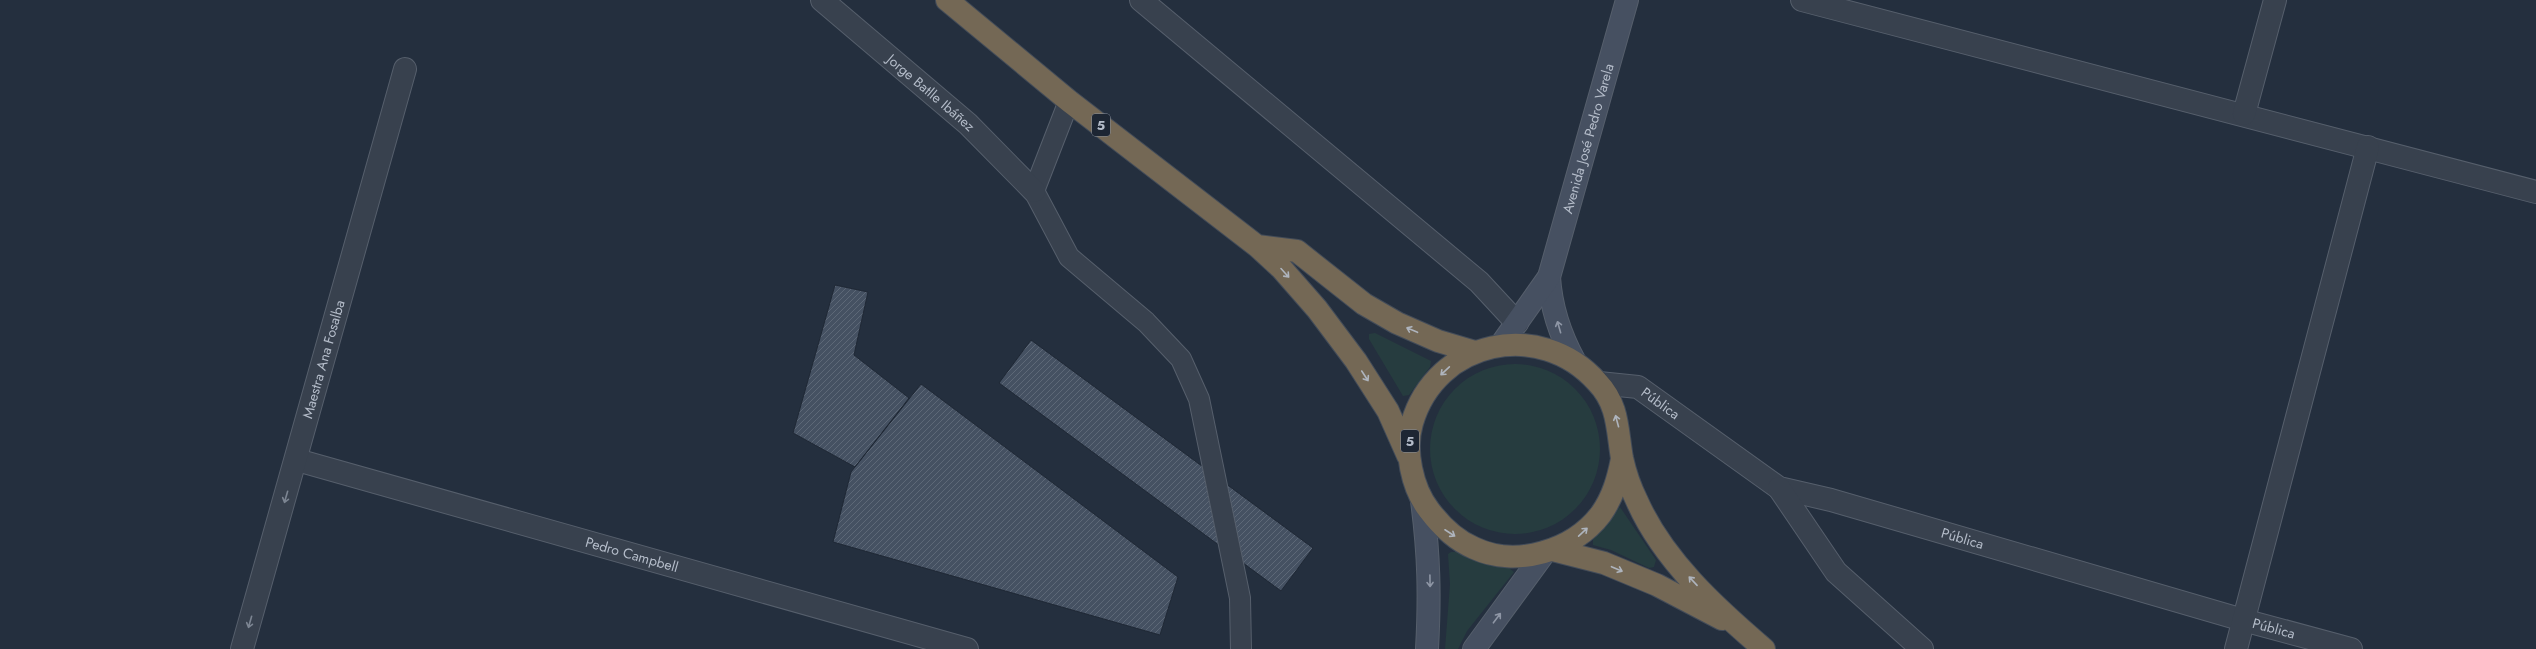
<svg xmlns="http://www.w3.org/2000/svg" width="2536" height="649" font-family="Jost,sans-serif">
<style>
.green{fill:#263c3f}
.building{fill:url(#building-hatch);stroke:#1f2835}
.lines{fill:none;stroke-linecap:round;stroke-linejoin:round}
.lane-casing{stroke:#565f6c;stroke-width:22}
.street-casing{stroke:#565f6c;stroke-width:24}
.secondary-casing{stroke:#565f6c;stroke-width:24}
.highway-casing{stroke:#434c59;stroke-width:24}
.lane{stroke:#38414e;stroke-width:20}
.street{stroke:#38414e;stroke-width:22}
.secondary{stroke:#465061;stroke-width:22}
.highway{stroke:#746855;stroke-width:22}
.oneway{stroke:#aeb4bd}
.oneway2{stroke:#8e96a5}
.oneway3{stroke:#7c8592}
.labels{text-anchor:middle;stroke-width:3;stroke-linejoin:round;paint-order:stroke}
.shield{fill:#1d2633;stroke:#878f9c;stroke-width:1}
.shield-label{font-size:13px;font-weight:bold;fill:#b4bcc9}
.street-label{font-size:14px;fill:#b4bcc9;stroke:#1d2633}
</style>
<defs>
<pattern id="building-hatch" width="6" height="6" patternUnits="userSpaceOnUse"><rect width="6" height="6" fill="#455162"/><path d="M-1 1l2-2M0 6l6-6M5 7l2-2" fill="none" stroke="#5d6877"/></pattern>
</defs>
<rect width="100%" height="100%" fill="#242f3e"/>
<path class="green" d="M1375,333L1431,361L1430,367L1409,395L1403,396L1369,339V334Z
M1430 449a85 85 0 1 1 170 0a85 85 0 1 1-170 0Z
M1620,507L1656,560L1654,567L1649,568L1611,550L1593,545V537Z
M1451,552H1457L1493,566L1509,568L1514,572L1467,631L1458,649H1445L1450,584L1448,554Z"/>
<path class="building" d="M835,285L868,292L854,355L909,398L855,467L793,433Z
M1031,340L1313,548L1281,591L999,383Z
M921,384L1178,577L1160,635L833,542L851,472Z"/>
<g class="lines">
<defs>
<path id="lane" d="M1069,101L1034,191L1069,257L1146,322L1181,359L1199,399L1240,598L1241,649"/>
<g id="street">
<path id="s1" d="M822,0L968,124L1034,191"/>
<path d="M1141,0L1479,282L1517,323"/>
<path d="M1802,0L2536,192"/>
<path d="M2244,114L2275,0"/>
<path id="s2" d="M1599,383L1638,387L1779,488L1831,500L2243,620L2351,649"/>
<path id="s3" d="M297,460L967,649"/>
<path d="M1779,488L1836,572L1922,649"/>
<path id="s4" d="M242,649L405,69"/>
<path d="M2236,649L2368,147"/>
</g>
<g id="secondary">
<path d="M1549,277C1551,308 1560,335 1575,362"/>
<path id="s5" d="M1501,345L1549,277L1627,0"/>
<path d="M1422,501C1429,554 1430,595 1427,649"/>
<path d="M1474,649L1545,552"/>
</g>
<path id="highway" d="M947,0L1069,101L1257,246L1282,269L1317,309L1356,361L1388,411L1408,456
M1257,246L1297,251L1364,304L1397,323L1438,341L1475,352
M1622,459C1618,479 1613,497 1601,514C1573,551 1516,568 1474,548C1455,540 1441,526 1429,510C1412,488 1404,450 1412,423C1436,340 1540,318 1597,382C1619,405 1617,430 1622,458C1625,472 1631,489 1637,501C1663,560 1716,608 1764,649
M1553,550L1604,563L1657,585L1722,619"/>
</defs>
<use href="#lane" class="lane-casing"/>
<use href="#street" class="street-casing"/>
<use href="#secondary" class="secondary-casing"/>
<use href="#highway" class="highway-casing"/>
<use href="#lane" class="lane"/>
<use href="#street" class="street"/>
<use href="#secondary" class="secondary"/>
<use href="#highway" class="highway"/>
</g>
<defs><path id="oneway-shaft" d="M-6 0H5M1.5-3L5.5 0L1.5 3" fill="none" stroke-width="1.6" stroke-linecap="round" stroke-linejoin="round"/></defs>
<g class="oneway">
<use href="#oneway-shaft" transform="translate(1285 273) rotate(48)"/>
<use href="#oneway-shaft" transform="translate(1412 330) rotate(-157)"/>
<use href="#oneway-shaft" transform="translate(1445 371) rotate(137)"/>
<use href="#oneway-shaft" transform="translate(1365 376) rotate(57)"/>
<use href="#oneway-shaft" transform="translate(1617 421) rotate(-105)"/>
<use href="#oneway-shaft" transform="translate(1583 532) rotate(-43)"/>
<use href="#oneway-shaft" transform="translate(1450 533) rotate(33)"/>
<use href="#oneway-shaft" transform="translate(1617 569) rotate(23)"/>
<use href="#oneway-shaft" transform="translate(1693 581) rotate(-133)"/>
</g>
<g class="oneway2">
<use href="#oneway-shaft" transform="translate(1559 327) rotate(-106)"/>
<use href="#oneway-shaft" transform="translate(1430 581) rotate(89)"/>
<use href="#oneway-shaft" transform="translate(1497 618) rotate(-53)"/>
</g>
<g class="oneway3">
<use href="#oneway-shaft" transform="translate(286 497) rotate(106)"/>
<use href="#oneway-shaft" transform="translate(250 622) rotate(106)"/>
</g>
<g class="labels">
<g class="shield">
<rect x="1092" y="114" width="18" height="22" rx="3"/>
<rect x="1401" y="430" width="18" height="22" rx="3"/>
</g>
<g class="shield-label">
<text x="1101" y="130">5</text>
<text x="1410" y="446">5</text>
</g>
<g class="street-label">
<text dy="5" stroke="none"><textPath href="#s1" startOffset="143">Jorge Batlle Ibáñez</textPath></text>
<text dy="5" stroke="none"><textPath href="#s5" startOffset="227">Avenida José Pedro Varela</textPath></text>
<text dy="5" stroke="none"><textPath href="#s4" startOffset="301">Maestra Ana Fosalba</textPath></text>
<text dy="5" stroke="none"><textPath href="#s2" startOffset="67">Pública</textPath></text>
<text dy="5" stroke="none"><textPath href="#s2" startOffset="403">Pública</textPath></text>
<text dy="5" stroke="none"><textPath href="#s3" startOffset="348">Pedro Campbell</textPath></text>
<text dy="5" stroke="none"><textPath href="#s2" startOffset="727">Pública</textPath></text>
</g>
</g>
</svg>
